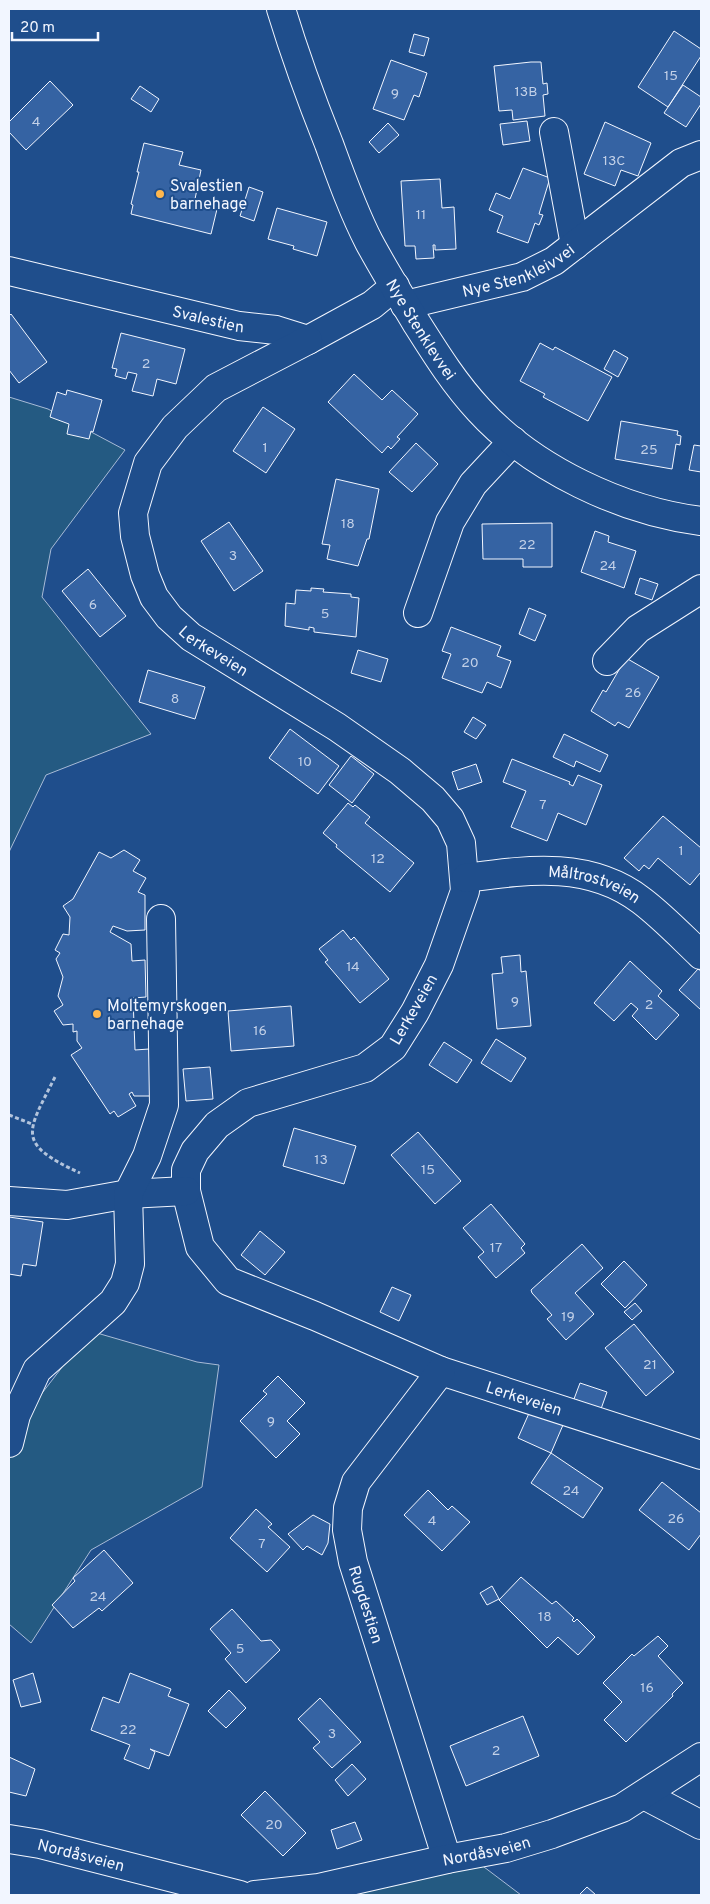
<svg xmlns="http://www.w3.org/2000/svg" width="710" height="1904" font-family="Overpass,sans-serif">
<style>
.green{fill:#245a82;stroke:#a8bbd7}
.building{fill:#3563a3;stroke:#f2f6ff}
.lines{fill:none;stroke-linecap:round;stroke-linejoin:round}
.minor-casing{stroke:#f2f6ff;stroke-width:30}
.major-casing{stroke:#f2f6ff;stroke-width:30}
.path{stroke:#b3c4dc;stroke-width:3;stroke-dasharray:4 2.5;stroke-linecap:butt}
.minor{stroke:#1f4e8c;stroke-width:28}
.major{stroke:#1f4e8c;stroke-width:28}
.poi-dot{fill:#ffb74d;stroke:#1f4e8c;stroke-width:2}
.labels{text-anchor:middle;stroke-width:4;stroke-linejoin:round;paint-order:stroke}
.number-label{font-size:14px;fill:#c3d1e8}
.poi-label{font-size:16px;fill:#f2f6ff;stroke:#1f4e8c;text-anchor:start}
.street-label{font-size:16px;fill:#f2f6ff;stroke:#1f4e8c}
</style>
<rect width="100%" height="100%" fill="#1f4e8c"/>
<path class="green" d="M9,397L48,409L125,450L51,549L42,597L151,734L46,775L9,852Z
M90,1331L197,1362L219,1365L202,1487L91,1550L31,1643L9,1624V1436Z
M447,1839L521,1895H355Z"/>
<path class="building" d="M674,31L701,49V56L668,107L638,87Z
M414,34L429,38L424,56L409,52Z
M391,60L427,73L419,97L414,95L404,120L373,109Z
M531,62H541L543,84L547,83L548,94L543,95L545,116L513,120L512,110L499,111L494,66Z
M50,81L73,105L26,150L9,132V122Z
M683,85L701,97V104L686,127L664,113Z
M140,86L159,99L151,112L131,99Z
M527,121L530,141L503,145L500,124Z
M605,122L651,143L638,176L621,170L615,186L584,174Z
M388,123L399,135L379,153L369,142Z
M144,143L183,152L179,165L201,170L195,199L218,205L211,234L131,214L133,205L131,204L139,172H137Z
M523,168L550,178L539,214L543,215L539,225L535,223L528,243L497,232L503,216L489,210L496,193L510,199Z
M440,179L442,208L454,207L456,249L435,250V245H433L434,258L416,259L415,246H405L401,181Z
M249,187L263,192L254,221L240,216Z
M277,208L327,222L317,256L293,249L294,246L268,239Z
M11,314L47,362L19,383L9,370V316Z
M121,333L185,349L176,384L157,379L153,396L132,391L137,374L128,372L126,379L115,376L117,369L112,368Z
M540,343L553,350L555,347L612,377L588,421L543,397L545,394L520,381Z
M614,350L628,358L618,377L604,369Z
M354,374L382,400L392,390L418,414L397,437L400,439L391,449L388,446L382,453L328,402Z
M67,390L102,400L93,432L91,431L89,439L67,434L69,424L50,417L57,392L66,395Z
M263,407L295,429L266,473L233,451Z
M621,421L678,431L677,435L681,436L680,445L676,444L672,469L615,459Z
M416,443L438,464L412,492L389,472Z
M694,445L701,446V472L689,470Z
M336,479L379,489L369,539H367L358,566L327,559L330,545L322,544Z
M229,522L263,571L234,591L201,541Z
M552,523V567H523V559H483L482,524Z
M595,531L609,536L608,542L636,551L624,588L581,572Z
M88,569L126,616L100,637L62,591Z
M640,578L658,584L652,600L635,594Z
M311,588L324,589L323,592L351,594V597L359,598L356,637L314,632V628L309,627V630L285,626L286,603L295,604L296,590L311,591Z
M529,608L546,615L535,641L519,634Z
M451,627L501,646L497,656L511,661L501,688L487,682L482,693L442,678L451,654L442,651Z
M358,650L388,659L381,682L351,673Z
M626,658L659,677L629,728L618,722L615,726L591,711L603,690L606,692Z
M148,670L205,687L195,719L139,702Z
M473,717L486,725L476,739L464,732Z
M290,729L339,766L318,794L269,758Z
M564,734L608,755L600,772L576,761L574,767L553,757Z
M351,756L374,774L352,803L329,785Z
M512,759L570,782L569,784L573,786L578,775L602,785L586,825L558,813L547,841L511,827L526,791L503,782Z
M476,764L482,782L458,790L452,772Z
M348,803L353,807L355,805L370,817L365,823L414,863L390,892L336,847L337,845L323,833Z
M663,816L701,848V872L690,885L658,858L649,869L644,865L639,871L624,858Z
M124,850L140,860L133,871L146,878L138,892L145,895V930L127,931L113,926L110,932L131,944L132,961L145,960L146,997L133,998L135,1050L149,1049L151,1096H134L132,1092L129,1094L136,1106L118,1117L114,1111L110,1114L71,1055L82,1048L77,1041V1031L73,1032V1024L63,1025L54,1011L63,1005L58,996L63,977L56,959L60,953L55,950L63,934L69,935L70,917L63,906L73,899L99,852L111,858Z
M343,930L351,940L354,937L389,979L360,1003L325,962L328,960L319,949Z
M520,955L521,972L526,971L531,1026L497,1029L492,974L503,973L501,957Z
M630,961L662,991L658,996L679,1015L656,1040L632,1016L638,1009L631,1003L614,1021L594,1003Z
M698,969L701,971V1010L679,990Z
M291,1006L294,1046L231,1051L228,1011Z
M496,1039L526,1058L511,1082L481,1063Z
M444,1042L472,1060L457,1083L429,1065Z
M210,1067L213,1099L186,1101L183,1069Z
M294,1128L356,1146L344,1184L283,1166Z
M418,1132L461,1181L435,1204L391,1155Z
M491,1204L525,1244L521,1248L525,1253L496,1278L478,1257L484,1252L463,1228Z
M9,1217L43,1222L36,1266L23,1264L21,1276L9,1274Z
M260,1231L285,1252L265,1275L241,1255Z
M582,1244L603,1268L575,1293L594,1314L566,1340L547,1319L552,1315L532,1293L531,1290Z
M624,1261L647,1285L625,1308L601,1284Z
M392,1287L411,1295L399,1321L380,1312Z
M635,1303L642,1311L632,1320L624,1312Z
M634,1324L674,1372L646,1396L605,1348Z
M278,1376L305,1403L287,1421L300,1434L276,1458L240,1421L267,1394L263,1391Z
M580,1383L607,1392L601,1409L574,1399Z
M530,1411L563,1425L551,1453L518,1438Z
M551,1453L603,1488L583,1518L531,1483Z
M662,1482L701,1513V1534L689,1550L639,1510Z
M428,1490L448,1510L452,1506L470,1522L442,1551L404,1515Z
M256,1509L272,1524L268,1527L290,1547L267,1572L230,1538Z
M313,1515L330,1524L328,1543L322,1555L307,1546L303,1550L288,1534Z
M104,1550L133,1583L102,1611L99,1608L73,1628L52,1605L75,1581L73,1578Z
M521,1577L552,1604L556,1601L574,1618L572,1620L574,1622L577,1619L595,1637L578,1655L558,1637L547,1648L499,1600Z
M492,1586L499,1599L487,1605L480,1593Z
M232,1609L261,1641L271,1640L280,1650L246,1683L225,1659L231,1653L210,1629Z
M658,1636L668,1646L658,1656L683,1683L672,1694L673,1696L626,1742L604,1720L622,1702L603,1683L632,1654L634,1656Z
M33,1673L41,1702L21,1707L13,1680Z
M130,1673L171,1689L168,1696L189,1704L169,1756L150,1749L155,1752L149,1769L124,1759L130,1745L91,1730L103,1697L119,1703Z
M229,1690L246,1708L226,1728L208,1711Z
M320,1698L361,1742L332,1768L313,1748L320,1742L298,1719Z
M523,1716L539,1756L466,1786L450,1746Z
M9,1757L35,1769L26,1796L9,1792Z
M352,1764L366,1779L348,1796L335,1780Z
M265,1791L306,1833L283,1856L241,1815Z
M355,1822L362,1840L337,1849L331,1830Z
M587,1887L596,1895H579Z"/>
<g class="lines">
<defs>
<g id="minor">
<path d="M554,132L575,245"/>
<path id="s1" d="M9,271L239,326L276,330L308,340L372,305L395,286"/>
<path id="s2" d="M405,305L522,277L554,261L681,163L701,155"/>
<path id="s3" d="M308,340L216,388L175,427L148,463L133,513L135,536L145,575L154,597L169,617L191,637L337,727L400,771L433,799L450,819L461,843L465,891L439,965L415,1012L393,1047L365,1068L248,1103L217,1125L195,1151L186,1170V1191L200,1247L228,1281L315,1316L441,1371L701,1455"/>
<path d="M418,613L450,522L473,484L513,441"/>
<path d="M607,661L638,629L701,589"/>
<path id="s4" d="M466,878C526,870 589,860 642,901C663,917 682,937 701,955"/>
<path d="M9,1201L67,1205L128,1194L186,1191"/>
<path id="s5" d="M441,1371L356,1482L348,1508L347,1530L353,1562L447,1859"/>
<path d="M9,1443L16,1415L37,1370L113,1302L125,1283L130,1264L128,1194L147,1156L164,1105L161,919"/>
<path d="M644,1795L701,1825"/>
</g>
<g id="major">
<path id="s6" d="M281,9C295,55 311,99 329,144C341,177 353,211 369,242C384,270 401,297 417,324C436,354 454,383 479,410C533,469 622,511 701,521"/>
<path id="s7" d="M9,1839L40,1844L240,1895"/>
<path id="s8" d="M255,1895L319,1888L447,1859L506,1848L552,1834L622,1808L701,1757"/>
</g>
</defs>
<use href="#minor" class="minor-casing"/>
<use href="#major" class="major-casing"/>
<path class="path" d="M55,1077C27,1133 15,1143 80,1173
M9,1115L32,1124"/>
<use href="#minor" class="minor"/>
<use href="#major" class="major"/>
</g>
<g class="poi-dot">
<circle cx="160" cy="194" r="5"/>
<circle cx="97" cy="1014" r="5"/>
</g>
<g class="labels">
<g class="number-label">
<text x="671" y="80">15</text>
<text x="526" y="96">13B</text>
<text x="395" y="98">9</text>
<text x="36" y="126">4</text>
<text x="614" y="165">13C</text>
<text x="421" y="219">11</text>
<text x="146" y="368">2</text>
<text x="265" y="452">1</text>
<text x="649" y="454">25</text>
<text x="348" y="528">18</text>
<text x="527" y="549">22</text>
<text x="233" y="560">3</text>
<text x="608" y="570">24</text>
<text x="93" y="609">6</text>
<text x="325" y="618">5</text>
<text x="470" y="667">20</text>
<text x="633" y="697">26</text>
<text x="175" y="703">8</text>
<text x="305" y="766">10</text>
<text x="543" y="809">7</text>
<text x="681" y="855">1</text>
<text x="378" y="863">12</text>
<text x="353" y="971">14</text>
<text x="515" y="1006">9</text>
<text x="649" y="1009">2</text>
<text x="260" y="1035">16</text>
<text x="321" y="1164">13</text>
<text x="428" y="1174">15</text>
<text x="496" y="1252">17</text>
<text x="568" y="1321">19</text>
<text x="650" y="1369">21</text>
<text x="271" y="1426">9</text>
<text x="571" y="1495">24</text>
<text x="676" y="1523">26</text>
<text x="432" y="1525">4</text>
<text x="262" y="1548">7</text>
<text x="98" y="1601">24</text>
<text x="545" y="1621">18</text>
<text x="240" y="1653">5</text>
<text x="647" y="1692">16</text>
<text x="128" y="1734">22</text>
<text x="332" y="1738">3</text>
<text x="496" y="1755">2</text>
<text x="274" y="1829">20</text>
</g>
<g class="poi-label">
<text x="170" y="191">Svalestien<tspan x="170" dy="18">barnehage</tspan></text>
<text x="107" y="1011">Moltemyrskogen<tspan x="107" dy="18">barnehage</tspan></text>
</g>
<g class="street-label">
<text dy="6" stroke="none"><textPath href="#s2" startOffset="119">Nye Stenkleivvei</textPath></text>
<text dy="6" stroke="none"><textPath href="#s1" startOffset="205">Svalestien</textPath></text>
<text dy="6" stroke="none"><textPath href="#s6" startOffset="351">Nye Stenklevvei</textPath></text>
<text dy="6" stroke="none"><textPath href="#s3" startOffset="426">Lerkeveien</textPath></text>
<text dy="6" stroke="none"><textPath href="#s4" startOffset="131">Måltrostveien</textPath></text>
<text transform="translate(413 1009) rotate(-60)" y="6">Lerkeveien</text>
<text dy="6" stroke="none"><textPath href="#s3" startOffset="1656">Lerkeveien</textPath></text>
<text dy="6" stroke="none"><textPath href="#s5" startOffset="266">Rugdestien</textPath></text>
<text dy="6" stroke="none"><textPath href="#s8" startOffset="236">Nordåsveien</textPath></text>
<text dy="6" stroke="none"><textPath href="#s7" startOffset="74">Nordåsveien</textPath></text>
</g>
</g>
<rect width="710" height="1904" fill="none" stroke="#f2f6ff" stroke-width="20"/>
<path d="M12 32v8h86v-8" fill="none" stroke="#f2f6ff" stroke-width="2.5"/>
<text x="20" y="32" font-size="15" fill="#f2f6ff" stroke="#1f4e8c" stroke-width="4" paint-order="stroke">20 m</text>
</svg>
